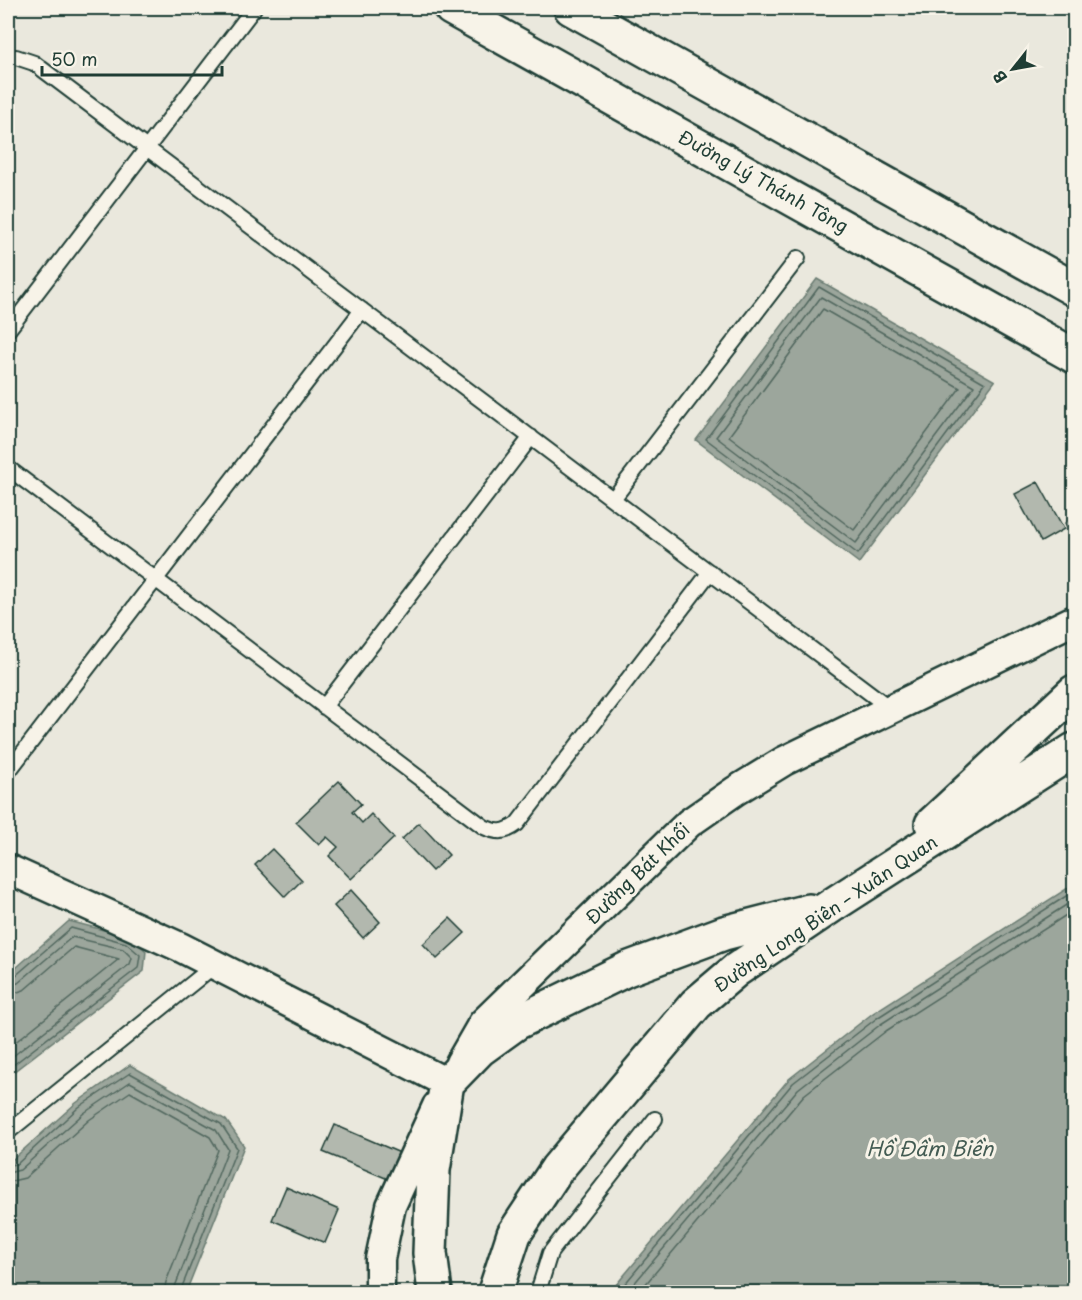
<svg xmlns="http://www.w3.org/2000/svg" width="1082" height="1300" font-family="'Playpen Sans',sans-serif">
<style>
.water{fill:#9ca69c;stroke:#6a7c72;stroke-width:1.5}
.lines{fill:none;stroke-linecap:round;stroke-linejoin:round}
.shore{stroke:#51675e;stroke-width:1.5}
.building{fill:#b2b8ae;stroke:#1f3d34;stroke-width:1.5}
.service-casing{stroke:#1f3d34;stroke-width:18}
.minor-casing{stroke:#1f3d34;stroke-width:33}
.primary-casing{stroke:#1f3d34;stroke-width:38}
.service{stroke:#f7f3e8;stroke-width:14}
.minor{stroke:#f7f3e8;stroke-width:28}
.primary{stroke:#f7f3e8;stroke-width:33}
.labels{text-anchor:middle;stroke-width:6;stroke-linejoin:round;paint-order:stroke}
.street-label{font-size:18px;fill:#1f3d34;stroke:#f7f3e8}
.water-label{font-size:20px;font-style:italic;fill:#445c53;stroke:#f7f3e8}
</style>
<rect width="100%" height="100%" fill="#eae8dd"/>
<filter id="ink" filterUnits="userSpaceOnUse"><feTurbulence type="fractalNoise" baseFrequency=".0167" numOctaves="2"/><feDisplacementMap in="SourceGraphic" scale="12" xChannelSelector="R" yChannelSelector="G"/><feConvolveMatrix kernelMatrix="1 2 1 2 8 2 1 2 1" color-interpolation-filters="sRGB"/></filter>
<g filter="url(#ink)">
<path class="water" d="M817,279L995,381L859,563L696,440Z
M1074,884V1292H610L789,1079L873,1013Z
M69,921L130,937L146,951L144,971L8,1076V975Z
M130,1065L226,1120L244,1146L186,1292H8V1159H13L76,1103Z"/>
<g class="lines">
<path class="shore" d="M819,287L985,383L858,554L706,439Z
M821,297L974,386L856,543L716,437Z
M823,309L960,388L854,530L729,436Z
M8,979L14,977L71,928L126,943L140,955L138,968L8,1069
M8,986L18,983L72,937L123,949L132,958L130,964L8,1060
M8,995L24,990L74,947L119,959L8,1048
M8,1165L17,1164L79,1107L130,1073L221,1124L237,1148L180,1292
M8,1173L20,1170L84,1113L130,1082L216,1130L228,1149L173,1292
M8,1182L25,1178L89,1120L130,1092L210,1137L218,1150L166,1282L164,1292
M618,1292L793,1083L877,1018L1074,891
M627,1292L798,1089L881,1024L1074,900
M639,1292L804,1095L886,1031L1074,910"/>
</g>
<path class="building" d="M1038,482L1064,529L1041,542L1015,494Z
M1074,518V541L1065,523Z
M339,781L361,804L352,812L362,823L371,814L394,838L351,879L329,856L338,847L327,837L319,845L296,822Z
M419,823L449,855L432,871L402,839Z
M272,849L302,880L285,897L255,865Z
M351,890L380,922L363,938L334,906Z
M450,918L465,933L437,959L423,944Z
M335,1125L400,1153L388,1179L323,1152Z
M286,1187L339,1210L325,1243L272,1220Z"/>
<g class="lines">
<defs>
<path id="service" d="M8,59L16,57L34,63L891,709
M8,330L254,8
M8,468L484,827C497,833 505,833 517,824L710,572
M613,499L798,258
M324,707L531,437
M8,772L362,310
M8,1132L215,965
M538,1292L550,1253L655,1119"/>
<path id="minor" d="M8,869L180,947L447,1083
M460,1063L483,1023L689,823L735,791L784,761L1074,620
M380,1292V1259L391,1206L437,1106"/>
<path id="primary" d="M451,8L1074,356
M571,8L1074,289
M932,824L1074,692
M435,1292L430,1253L433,1170L447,1083L480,1049L516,1023L627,969L724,933L809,911
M495,1292L514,1234L557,1169L696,1004L736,970L834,904L1074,750"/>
</defs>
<use href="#service" class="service-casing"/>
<use href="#minor" class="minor-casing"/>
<use href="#primary" class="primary-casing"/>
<use href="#service" class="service"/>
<use href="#minor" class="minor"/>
<use href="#primary" class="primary"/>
</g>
</g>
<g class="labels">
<g class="street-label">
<text transform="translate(763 182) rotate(29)" y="6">Đường Lý Thánh Tông</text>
<text transform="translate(638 874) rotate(-44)" y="6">Đường Bát Khối</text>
<text transform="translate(826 914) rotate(-34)" y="6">Đường Long Biên – Xuân Quan</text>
</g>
<g class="water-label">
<text x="930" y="1156">Hồ Đầm Biền</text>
</g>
</g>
<rect width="1082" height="1300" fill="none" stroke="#f7f3e8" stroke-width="30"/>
<rect x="15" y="15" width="1052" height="1270" fill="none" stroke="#1f3d34" stroke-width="2" filter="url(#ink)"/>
<g transform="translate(1013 69) rotate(239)" stroke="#f7f3e8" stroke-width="4.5" paint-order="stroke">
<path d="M0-4.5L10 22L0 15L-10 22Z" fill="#1f3d34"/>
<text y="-9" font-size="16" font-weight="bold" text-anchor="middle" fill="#1f3d34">B</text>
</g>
<path d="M42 66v9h180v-9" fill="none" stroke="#1f3d34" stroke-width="3"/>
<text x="51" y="66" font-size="18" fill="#1f3d34" stroke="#f7f3e8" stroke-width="4.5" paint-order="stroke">50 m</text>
</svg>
